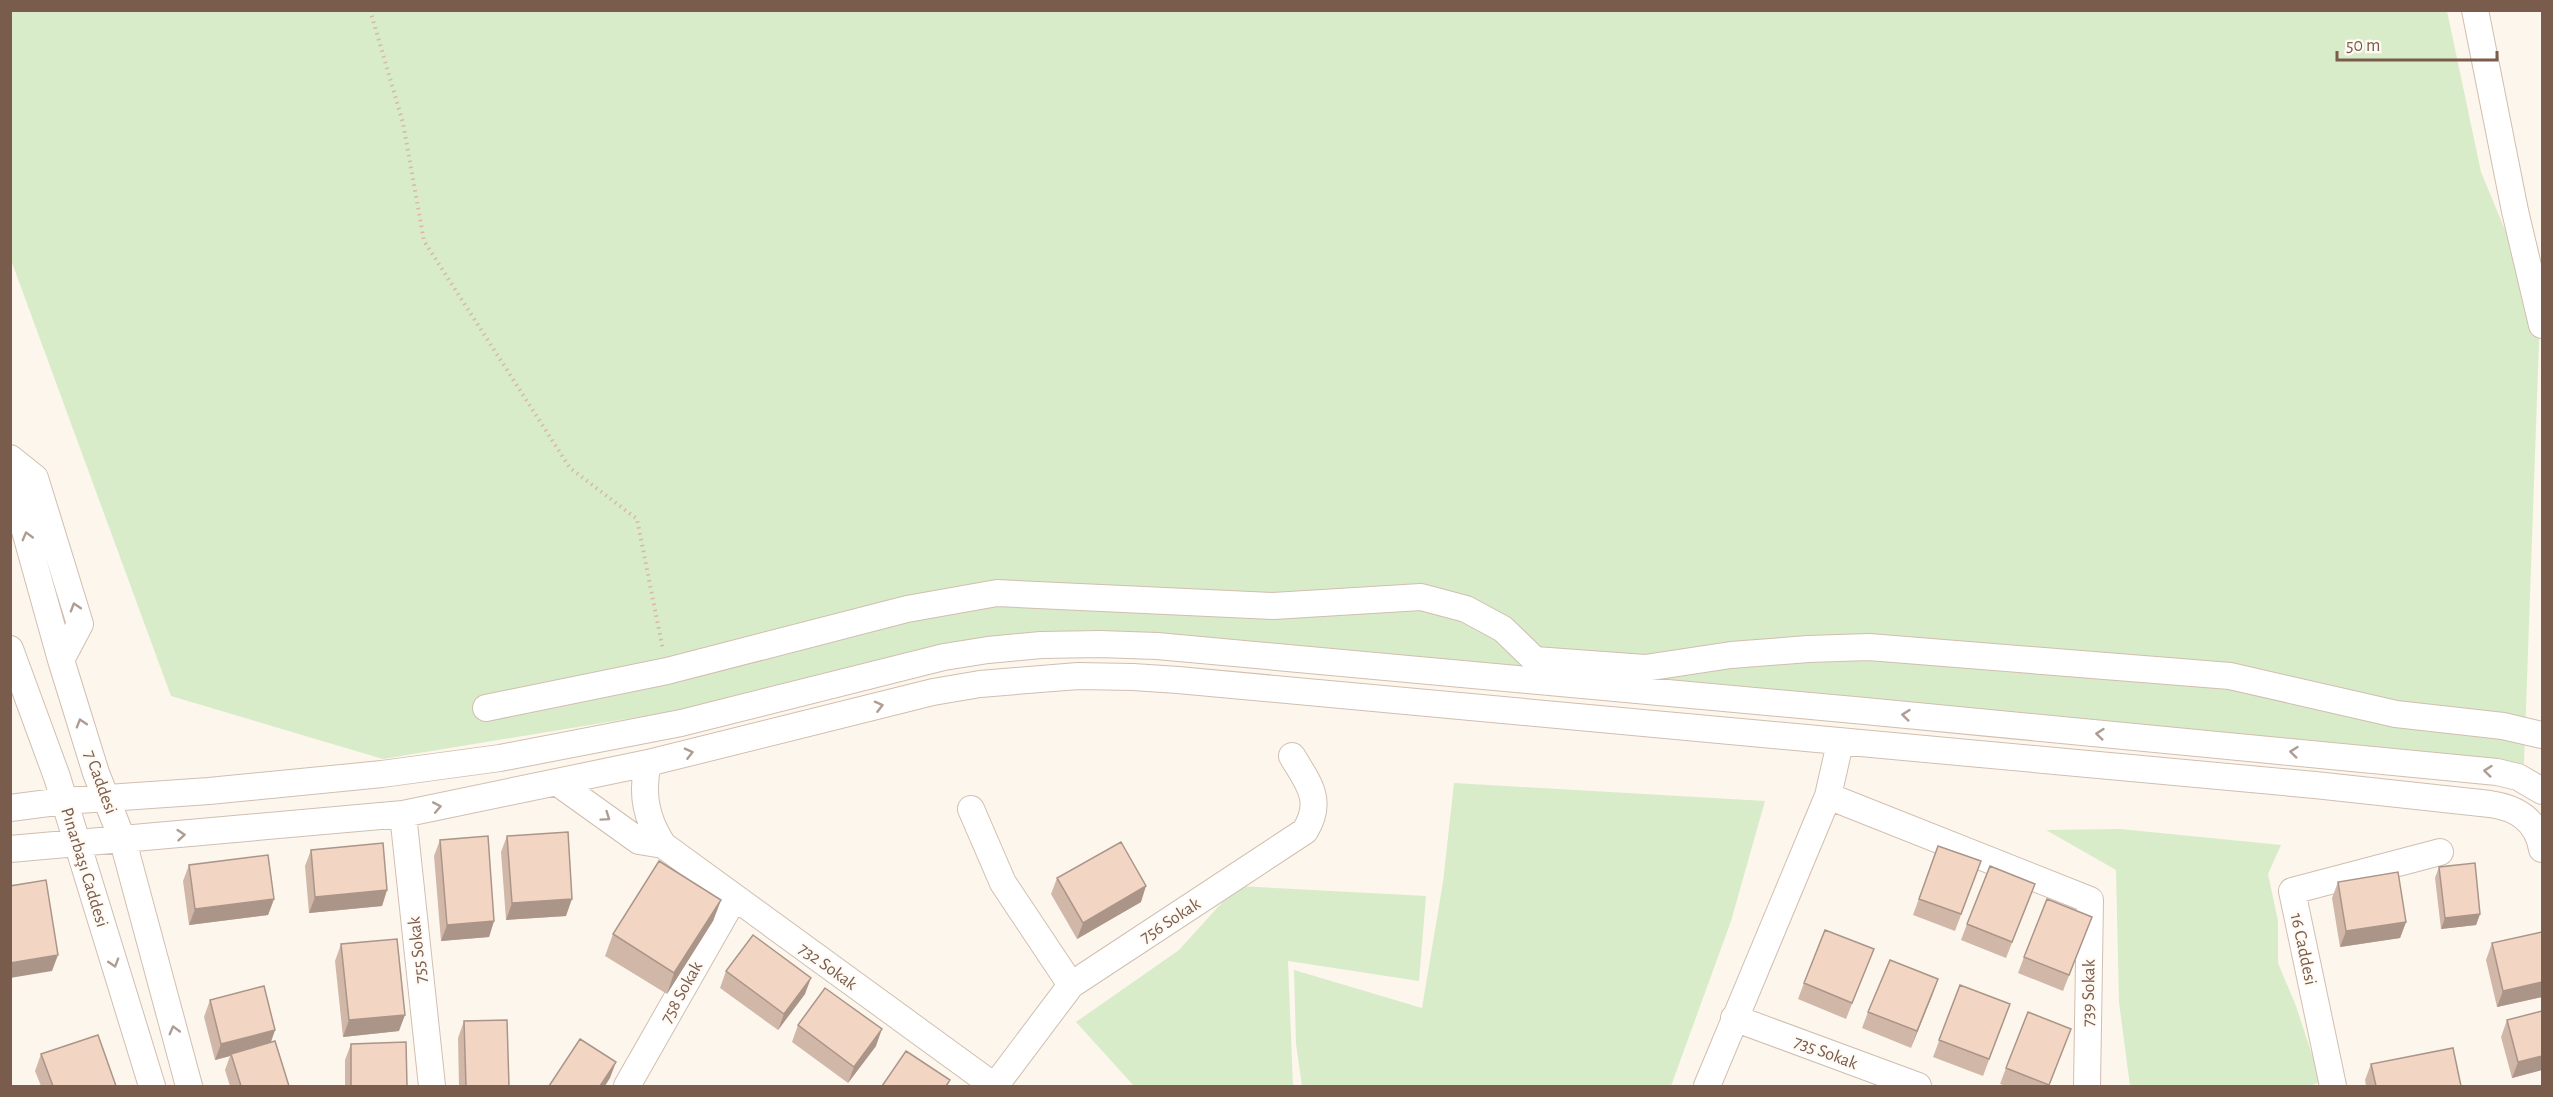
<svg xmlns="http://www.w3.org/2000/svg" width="2553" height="1097" font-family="'Alegreya Sans',sans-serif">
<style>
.green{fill:#d8ecc9}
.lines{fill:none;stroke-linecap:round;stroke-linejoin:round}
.minor-casing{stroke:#d1beb0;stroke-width:28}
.path{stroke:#d9b8a5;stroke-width:4;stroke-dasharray:1.5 4.5;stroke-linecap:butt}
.minor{stroke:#fff;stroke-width:26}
.wall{fill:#d1b7a8}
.shaded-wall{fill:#aa9588}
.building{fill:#f3d5c3;stroke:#aa9588;stroke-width:1.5}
.oneway{stroke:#af9d94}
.labels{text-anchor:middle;stroke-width:4.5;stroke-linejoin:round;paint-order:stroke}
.street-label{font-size:18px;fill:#7a5c4d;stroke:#fffaf3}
</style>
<rect width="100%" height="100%" fill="#fdf6ec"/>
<path class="green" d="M11,11H2447L2481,172L2540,314L2524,764L1147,634L1092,630L1040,633L976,639L675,711L383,759L171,696L11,260Z
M1454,783L1765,801L1731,921L1671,1086H1302L1296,1044L1294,970L1422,1008L1443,882Z
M2120,829L2281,845L2268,874L2278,921V963L2296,1006L2321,1082L2309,1086H2130L2119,1002L2116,870L2046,830Z
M1237,886L1426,896L1419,981L1288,961L1293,1086H1134L1076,1022L1179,950Z"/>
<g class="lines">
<defs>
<path id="minor" d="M2475,10L2515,211L2542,325
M10,458L35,478L80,624L61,660
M10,477L61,660L96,773L123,841L189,1086
M10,649L57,777L152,1086
M486,708L667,671L907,609L997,593L1273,606L1421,597L1466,609L1503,629L1535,660L1645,668L1731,655L1808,649L1869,647L2230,676L2396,714L2503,726L2542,735
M648,763C641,794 646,819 663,845L994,1086
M558,783L639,841L663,845
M1828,796L2090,900L2087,1086
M10,808L64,801L209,791L382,774L500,758L681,723L944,657L988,650L1041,645L1100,644L1157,646L1865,711L2497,772L2518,777L2542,791
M971,809L1003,883L1071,985
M403,814L432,1086
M10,849L403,814L648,763L933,692L980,684L1078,676L1133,677L1178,680L2315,785L2490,804C2518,808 2537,821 2542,849
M1734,1018L1918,1086
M627,1086L734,898
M995,1086L1071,985L1305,831C1324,800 1308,783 1292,756
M1707,1086L1828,796L1840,743
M2333,1086L2292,891L2440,852"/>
</defs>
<use href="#minor" class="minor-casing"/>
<path class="path" d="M370,10L403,123L424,241L570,468L637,519L663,650"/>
<use href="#minor" class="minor"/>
</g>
<path class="wall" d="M507,836L566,916L506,920L501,852Z
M440,840L494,921L489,937L441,941L434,856Z
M1938,846L1981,861L1955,931L1913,915Z
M311,850L387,890L382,906L309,913L305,866Z
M189,865L274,899L268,915L189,925L183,881Z
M2439,867L2480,914L2476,925L2441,929L2435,878Z
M1057,878L1141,902L1077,939L1051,894Z
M2338,882L2406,922L2400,938L2340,947L2332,898Z
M721,900L713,921L667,994L605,956L613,934Z
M2029,900L2006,958L1961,940L1967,924Z
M2092,917L2063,991L2018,973L2024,957Z
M2542,932V997L2497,1007L2486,960L2492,943Z
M341,944L399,1031L343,1037L335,961Z
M1874,949L1846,1019L1798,999L1804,983Z
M726,971L805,994L778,1030L720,988Z
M1938,979L1911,1048L1862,1028L1868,1012Z
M1960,985L2010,1004L1983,1076L1933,1057Z
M210,1000L275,1030L271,1042L289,1086H230L225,1070L230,1056L215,1060L204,1017Z
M2542,1011V1070L2512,1078L2501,1037L2507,1020Z
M464,1021L509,1086H459L458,1038Z
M798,1025L876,1046L848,1083L792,1042Z
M2071,1029L2049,1086H2006L2000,1084L2006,1068Z
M351,1044L407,1086H345V1060Z
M41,1054L116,1086H41L35,1071Z
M2371,1064L2460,1086H2366L2365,1080Z"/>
<path class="shaded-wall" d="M1146,886L1141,902L1077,939L1083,923Z
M387,890L382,906L309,913L315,897Z
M274,899L268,915L189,925L195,909Z
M572,899L566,916L506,920L512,903Z
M721,900L713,921L667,994L674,973Z
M2480,914L2476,925L2441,929L2445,918Z
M494,921L489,937L441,941L447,925Z
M2406,922L2400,938L2340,947L2346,931Z
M58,955L52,971L10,978V963Z
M811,978L805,994L778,1030L784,1014Z
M1938,979L1932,996L1911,1048L1917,1031Z
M2542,982V997L2497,1007L2503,991Z
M405,1015L399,1031L343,1037L349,1020Z
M882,1029L876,1046L848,1083L854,1067Z
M275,1030L269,1047L231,1054L230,1056L215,1060L221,1044Z
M2542,1056V1070L2512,1078L2518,1062Z
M616,1062L610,1078L605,1086H600Z"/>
<path class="building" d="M568,832L572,899L512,903L507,836Z
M488,836L494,921L447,925L440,840Z
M1121,842L1146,886L1083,923L1057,878Z
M383,843L387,890L315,897L311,850Z
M1938,846L1981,861L1961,914L1919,899Z
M268,855L274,899L195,909L189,865Z
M659,861L721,900L674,973L613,934Z
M2475,863L2480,914L2445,918L2439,867Z
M1990,866L2035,884L2012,942L1967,924Z
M2398,872L2406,922L2346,931L2338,882Z
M46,880L58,955L10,963V886Z
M2047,899L2092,917L2069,975L2024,957Z
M1825,930L1874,949L1852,1003L1804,983Z
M2542,932V982L2503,991L2492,943Z
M753,935L811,978L784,1014L726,971Z
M397,939L405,1015L349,1020L341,944Z
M1890,960L1938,979L1917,1031L1868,1012Z
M1960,985L2010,1004L1989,1059L1939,1040Z
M264,986L275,1030L221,1044L210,1000Z
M825,988L882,1029L854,1067L798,1025Z
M2542,1011V1056L2518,1062L2507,1020Z
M2028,1012L2071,1029L2049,1085L2006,1068Z
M507,1020L509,1086H466L464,1021Z
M98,1035L116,1086H53L41,1054Z
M580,1039L616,1062L600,1086H549Z
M275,1041L289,1086H241L231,1054Z
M406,1042L407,1086H351V1044Z
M2453,1048L2461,1086H2376L2371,1064Z
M906,1051L950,1080L946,1086H882Z"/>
<defs><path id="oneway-chevron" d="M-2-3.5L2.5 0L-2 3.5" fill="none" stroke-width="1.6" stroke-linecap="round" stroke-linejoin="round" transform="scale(1.5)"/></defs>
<g class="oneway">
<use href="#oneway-chevron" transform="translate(27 536) rotate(-105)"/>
<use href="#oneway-chevron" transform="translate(75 607) rotate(-107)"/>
<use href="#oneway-chevron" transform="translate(879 706) rotate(-14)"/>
<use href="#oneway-chevron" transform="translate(1906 715) rotate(-174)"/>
<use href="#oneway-chevron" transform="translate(81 723) rotate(-107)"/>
<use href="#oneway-chevron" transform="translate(2100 734) rotate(-174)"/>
<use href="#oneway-chevron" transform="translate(2294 752) rotate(-174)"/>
<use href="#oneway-chevron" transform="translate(689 753) rotate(-14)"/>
<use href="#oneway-chevron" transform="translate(2488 771) rotate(-174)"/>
<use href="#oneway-chevron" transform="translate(437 807) rotate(-11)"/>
<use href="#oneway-chevron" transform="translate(606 817) rotate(35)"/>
<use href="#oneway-chevron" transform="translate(181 835) rotate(-5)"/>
<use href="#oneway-chevron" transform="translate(114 963) rotate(73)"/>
<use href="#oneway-chevron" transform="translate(174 1030) rotate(-105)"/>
</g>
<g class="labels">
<g class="street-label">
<text transform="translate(101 782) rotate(70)" y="6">7 Caddesi</text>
<text transform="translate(85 867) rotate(73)" y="6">Pınarbaşı Caddesi</text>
<text transform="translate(1170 920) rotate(-33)" y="6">756 Sokak</text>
<text transform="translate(2304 949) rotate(78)" y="6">16 Caddesi</text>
<text transform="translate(417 950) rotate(-96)" y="6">755 Sokak</text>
<text transform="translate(828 966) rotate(36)" y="6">732 Sokak</text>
<text transform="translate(681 992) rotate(-61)" y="6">758 Sokak</text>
<text transform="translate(2088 993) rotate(-89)" y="6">739 Sokak</text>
<text transform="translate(1826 1052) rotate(21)" y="6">735 Sokak</text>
</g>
</g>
<rect width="2553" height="1097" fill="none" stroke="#7a5c4d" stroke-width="24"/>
<path d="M2337 51v9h160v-9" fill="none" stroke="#7a5c4d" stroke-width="3"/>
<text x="2346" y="51" font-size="18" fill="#7a5c4d" stroke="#fffaf3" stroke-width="4.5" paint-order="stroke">50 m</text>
</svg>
